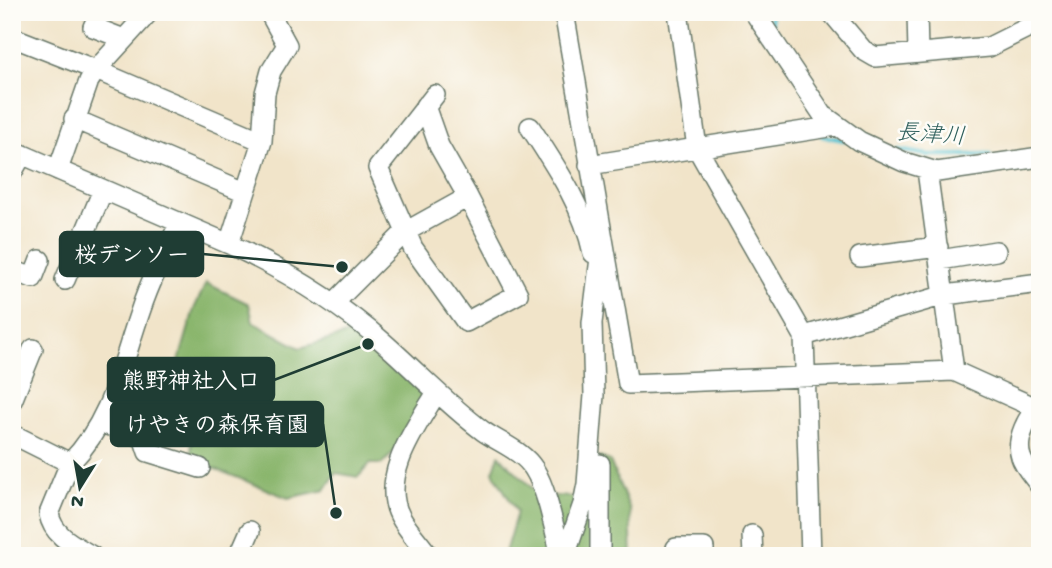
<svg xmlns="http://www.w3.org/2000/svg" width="1052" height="568" font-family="'Gochi Hand','Klee One',sans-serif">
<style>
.forest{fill:#89b56c;stroke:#547950;stroke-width:2}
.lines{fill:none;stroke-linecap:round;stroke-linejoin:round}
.stream{stroke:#57c3d1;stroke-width:4.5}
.minor-casing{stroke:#687768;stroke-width:22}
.minor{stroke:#fff;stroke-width:19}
.labels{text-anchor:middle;stroke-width:5;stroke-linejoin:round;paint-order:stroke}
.water-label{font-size:23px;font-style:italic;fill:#2d5e5b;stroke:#fdfcf7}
.leader{fill:none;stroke:#1f3d34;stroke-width:2.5}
.callout-dot{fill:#1f3d34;stroke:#fdfcf7;stroke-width:2.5}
.callout{fill:#1f3d34;stroke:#1f3d34;stroke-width:2.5}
.callout-label{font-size:23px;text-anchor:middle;font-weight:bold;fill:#fff}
</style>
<rect width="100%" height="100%" fill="#fdfcf7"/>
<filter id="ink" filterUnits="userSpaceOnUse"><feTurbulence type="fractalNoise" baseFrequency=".0143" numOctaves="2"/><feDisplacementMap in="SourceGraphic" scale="14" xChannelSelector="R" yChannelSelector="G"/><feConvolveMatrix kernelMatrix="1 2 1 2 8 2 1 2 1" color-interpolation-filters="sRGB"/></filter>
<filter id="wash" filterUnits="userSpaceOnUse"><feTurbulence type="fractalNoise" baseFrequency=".00686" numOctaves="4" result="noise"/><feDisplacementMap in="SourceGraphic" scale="28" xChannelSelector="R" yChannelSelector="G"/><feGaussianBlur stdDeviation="1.57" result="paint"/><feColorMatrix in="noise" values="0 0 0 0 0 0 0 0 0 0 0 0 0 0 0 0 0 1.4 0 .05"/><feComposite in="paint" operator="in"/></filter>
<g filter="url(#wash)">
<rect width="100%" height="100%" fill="#f1e4c9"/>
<path class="forest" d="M206,283L249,304L253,322L300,348L349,334L417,381L429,397L396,450L382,464H370L358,477L336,473L325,490L288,498L191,459L193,399L179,361L194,309Z
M499,455L539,495L590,498L600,457L610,461L630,510L632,556H504L517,512L493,472Z"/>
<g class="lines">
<path class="stream" d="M770,12L772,24
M822,136L844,140
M898,150L928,155H990"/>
</g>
</g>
<g filter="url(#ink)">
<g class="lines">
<defs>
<path id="minor" d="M100,12L93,27L124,39
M564,12L628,384L954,371L1036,408
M678,12L697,148L804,336L811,556
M754,12L823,115L859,141L904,162L937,172L1040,157
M831,12L863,50L875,57L989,47L1029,27L1040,18
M917,12L918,53
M12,37L96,70L262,141
M425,106L439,146L468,197L518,294L466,322L413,248L378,168L435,95
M74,119L245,192
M530,127C556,167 583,206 593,253
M12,150L229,244C284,270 337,301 383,342C416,371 447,404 483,431C500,443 523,451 534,469C547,489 555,532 561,556
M589,165L836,126
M58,170L89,81L96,70L149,12
M927,170L954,371
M12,173L22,155
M229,244L262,141L265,93L271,71L287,45L269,12
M860,257L938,247
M940,260L996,251
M12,270L33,278L40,260
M65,280L103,190
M334,303L405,232L468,197
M804,336L945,295L1040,283
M12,401L33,349
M1040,404C1028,416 1015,439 1021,457C1024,467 1034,477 1040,486
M101,423L143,437L148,452L200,468
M12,434L70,463L49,514C53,536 74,545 92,556
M70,463C112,420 121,367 140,312C150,281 165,252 180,223
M600,464V556
M752,535L753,556
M676,548H704V556
M239,556L250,531
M429,556C420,543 407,530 400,516C379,476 417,426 437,392
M565,556L583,504L587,484L594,395L592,323L600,258"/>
</defs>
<use href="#minor" class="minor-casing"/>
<use href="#minor" class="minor"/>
</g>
</g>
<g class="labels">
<g class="water-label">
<text transform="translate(931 133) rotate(4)" y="8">長津川</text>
</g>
</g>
<path class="leader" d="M342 267L203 254M368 344L274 380M336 513L323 424"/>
<g class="callout-dot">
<circle cx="342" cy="267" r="7"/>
<circle cx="368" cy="344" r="7"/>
<circle cx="336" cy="513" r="7"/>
</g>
<g class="callout">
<rect x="60" y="232" width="143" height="44" rx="7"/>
<rect x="108" y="358" width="166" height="44" rx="7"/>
<rect x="111" y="402" width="212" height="44" rx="7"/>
</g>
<g class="callout-label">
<text x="132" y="262">桜デンソー</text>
<text x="191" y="388">熊野神社入口</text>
<text x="217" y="432">けやきの森保育園</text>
</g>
<rect width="1052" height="568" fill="none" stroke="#fdfcf7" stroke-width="42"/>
<g transform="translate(80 487) rotate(191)" stroke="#fdfcf7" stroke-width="5" paint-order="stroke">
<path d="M0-5L12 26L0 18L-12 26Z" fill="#1f3d34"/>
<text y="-10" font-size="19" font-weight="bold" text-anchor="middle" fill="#1f3d34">N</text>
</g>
</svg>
